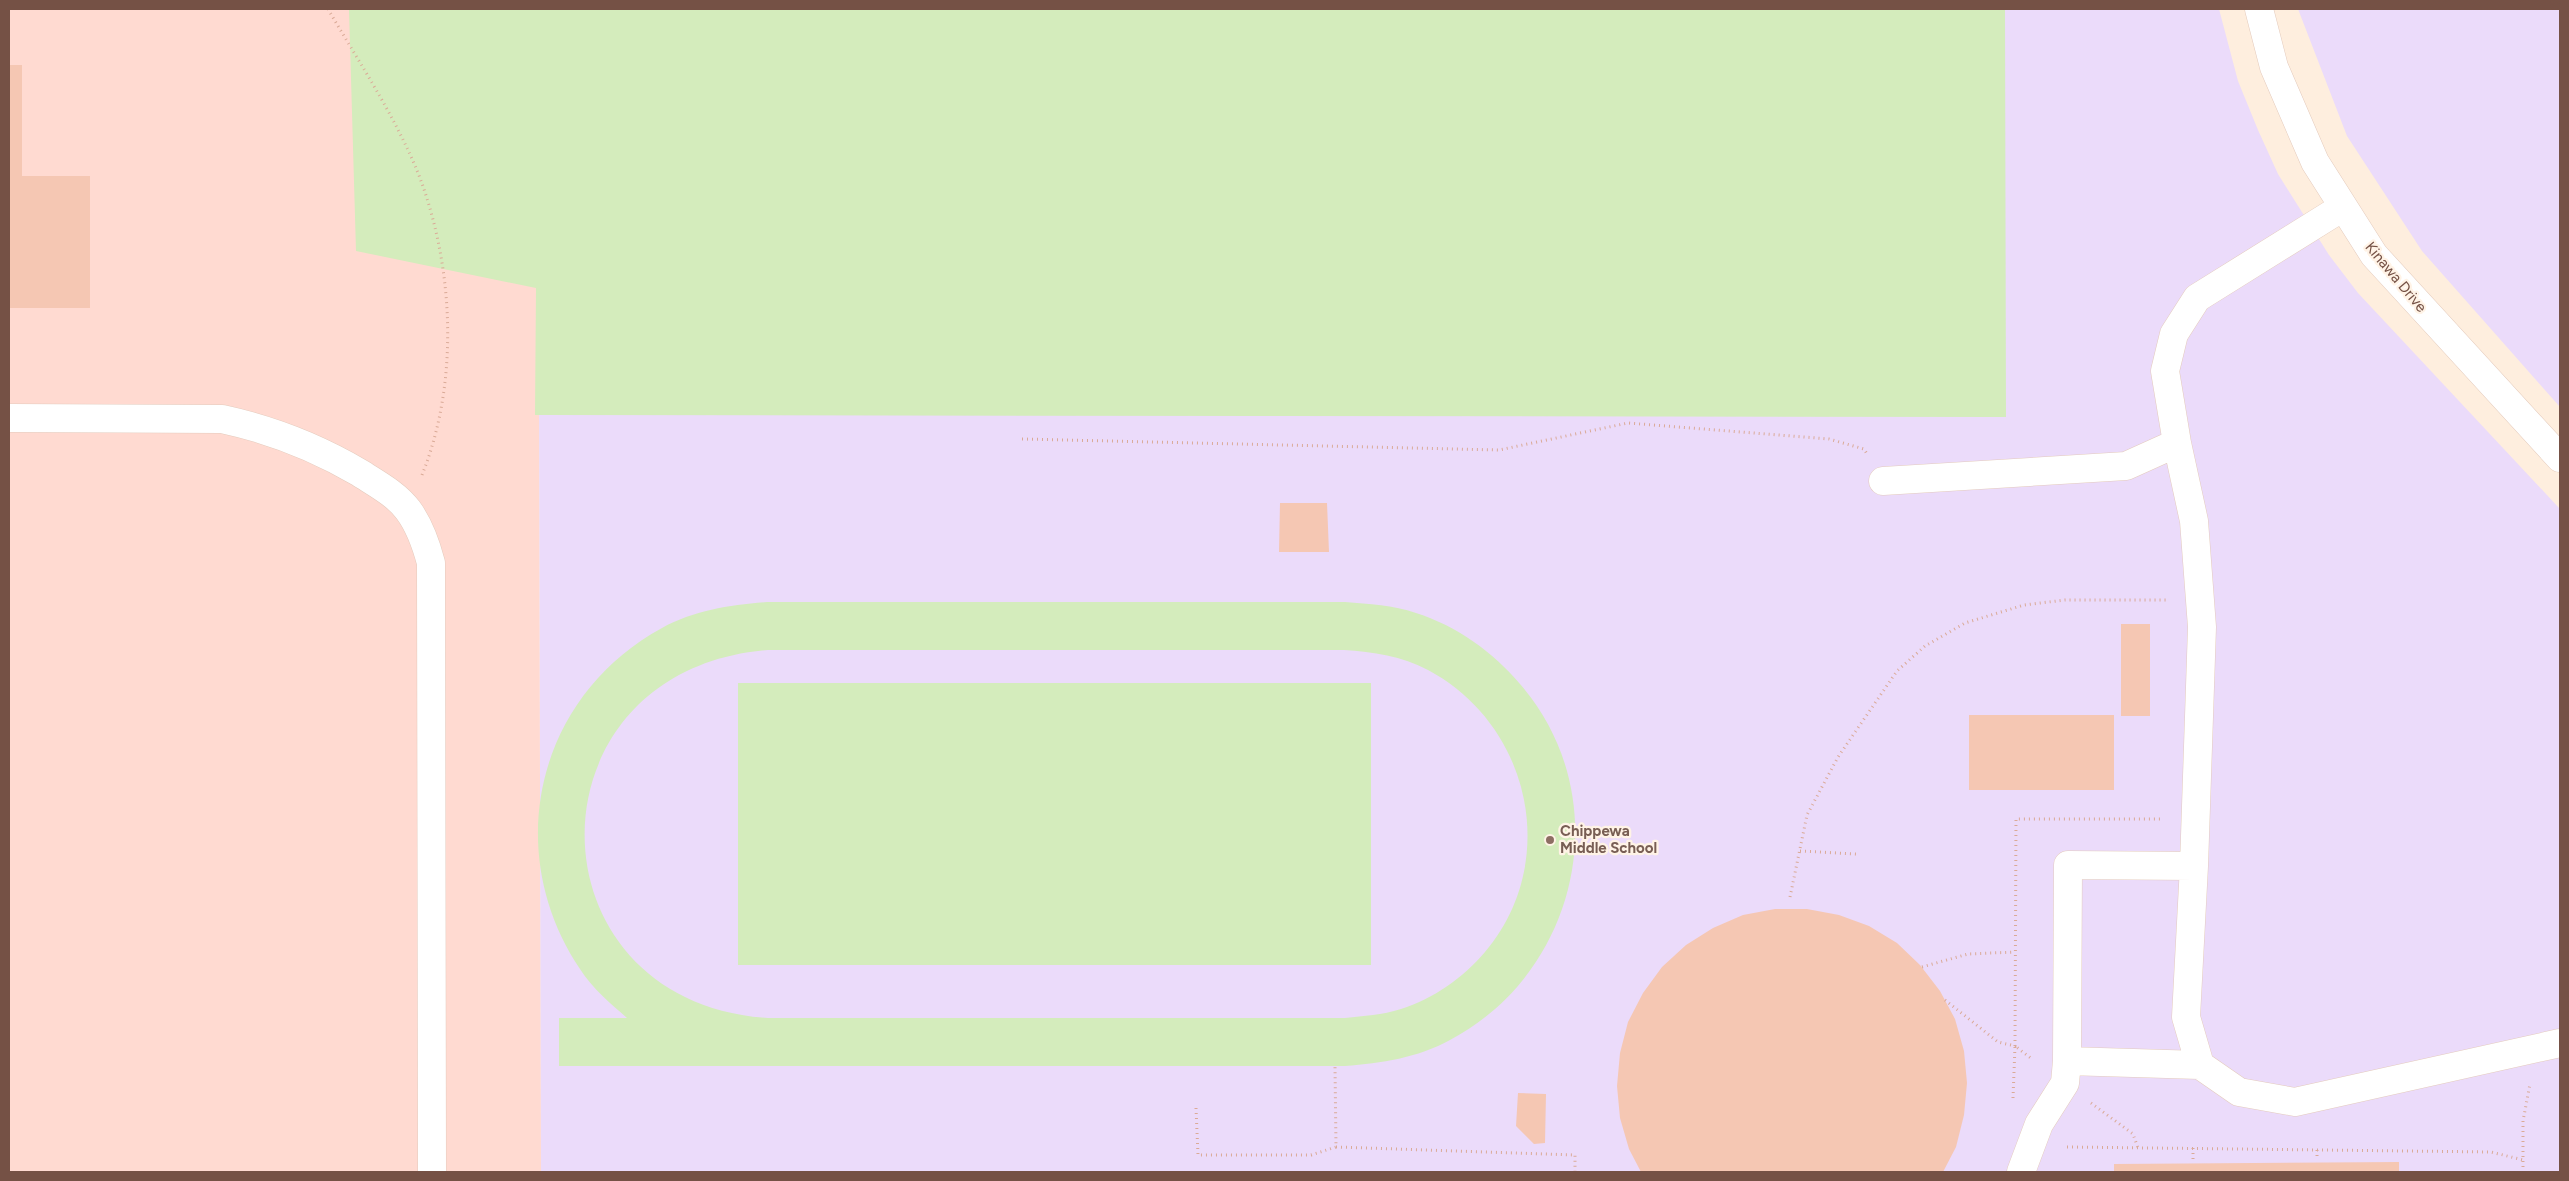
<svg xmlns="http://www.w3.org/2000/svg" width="2569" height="1181" font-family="Figtree,sans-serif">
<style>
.commercial{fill:#ffdad1}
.education{fill:#ebdbfa}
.green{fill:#d4ecbc;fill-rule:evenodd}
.building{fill:#f5c7b3}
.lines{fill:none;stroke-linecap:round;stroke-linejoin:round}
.minor-casing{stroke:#e4cbbd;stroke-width:29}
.path{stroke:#daaa97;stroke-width:3;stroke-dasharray:1 4;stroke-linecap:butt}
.minor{stroke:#fff;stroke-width:28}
.education-dot{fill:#8d6e63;stroke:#fff3e6;stroke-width:2}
.labels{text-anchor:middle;stroke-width:4.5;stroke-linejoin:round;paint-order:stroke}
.street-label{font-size:15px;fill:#755145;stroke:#fff3e6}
.education-label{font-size:15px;font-weight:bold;fill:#785e54;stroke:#fff3e6;text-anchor:start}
</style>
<rect width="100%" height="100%" fill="#feeede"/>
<path class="commercial" d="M9,9H538L541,1172H9Z"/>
<path class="education" d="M538,9H2219L2238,81L2258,130L2278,174L2329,255L2358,293L2560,509V1172H541Z
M2298,9H2560V407L2422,251L2347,136Z"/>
<path class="green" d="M349,9H2005L2006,417L535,415L536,288L356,251Z
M767,602H1345C1369,604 1393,605 1416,613C1457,626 1493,652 1520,684C1618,797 1580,971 1450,1040C1417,1058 1382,1063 1345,1066H559V1018H627C610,1003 592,988 580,969C501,851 536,697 662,628C694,610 731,605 767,602ZM768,650H1344C1373,652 1402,656 1428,670C1531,725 1561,862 1485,952C1463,978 1433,999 1401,1009C1382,1015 1364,1016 1345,1018H768C525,1002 522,670 768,650Z
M738,683H1371V965H738Z"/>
<path class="building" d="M9,65H22V176H90V308H9Z
M1280,503H1327L1329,552H1279Z
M2121,624H2150V716H2121Z
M1969,715H2114V790H1969Z
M1775,909H1807L1839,915L1869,926L1897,943L1920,965L1940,991L1955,1019L1964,1051L1967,1083L1964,1115L1956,1147L1943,1172H1641L1629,1149L1620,1118L1617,1086L1620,1053L1628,1022L1643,993L1662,967L1686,945L1713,928L1743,915Z
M1518,1093L1546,1094L1545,1143L1534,1144L1516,1126Z
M2399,1162V1172H2114V1164Z"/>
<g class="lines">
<defs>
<path id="minor" d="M2259,9L2274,67L2315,162L2374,255L2560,458
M2343,207L2197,298L2174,334L2165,371L2177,443L2194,521L2202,627L2194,866L2186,1017L2200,1065L2239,1092L2295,1102L2560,1043
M9,418L222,419C273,430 316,447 360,473C377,484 396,494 408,510C420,526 426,544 431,563L432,1172
M1883,481L2126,466L2177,443
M2067,1061L2200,1065
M2021,1172L2039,1124L2065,1083L2067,1061L2068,865L2194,866"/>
</defs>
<use href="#minor" class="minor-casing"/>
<path class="path" d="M328,9C360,64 397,119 420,178C454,270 459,383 422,475
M1022,439L1499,450L1628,423L1829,439L1864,449L1867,454
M1800,851L1856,854
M1790,897L1807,815L1838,757L1897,671L1925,646L1965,623L2024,605L2065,600H2166
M1922,967L1968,954L2015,952
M1945,1000L1998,1042L2015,1046L2016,819H2161
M2013,1098L2015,1046L2032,1059
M2091,1103L2133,1134L2138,1148
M1196,1108L1198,1155H1311L1336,1147L1335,1066
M1336,1147L1575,1155V1172
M2067,1147L2491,1152L2523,1160
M2193,1148V1161
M2317,1150V1159
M2523,1172V1121L2530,1084"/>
<use href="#minor" class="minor"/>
</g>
<circle class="education-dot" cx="1550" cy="840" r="5"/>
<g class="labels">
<g class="street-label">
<text transform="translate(2396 277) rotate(50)" y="5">Kinawa Drive</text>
</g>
<g class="education-label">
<text x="1560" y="836">Chippewa<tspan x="1560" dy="17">Middle School</tspan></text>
</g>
</g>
<rect width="2569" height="1181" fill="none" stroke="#755145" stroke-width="20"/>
</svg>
